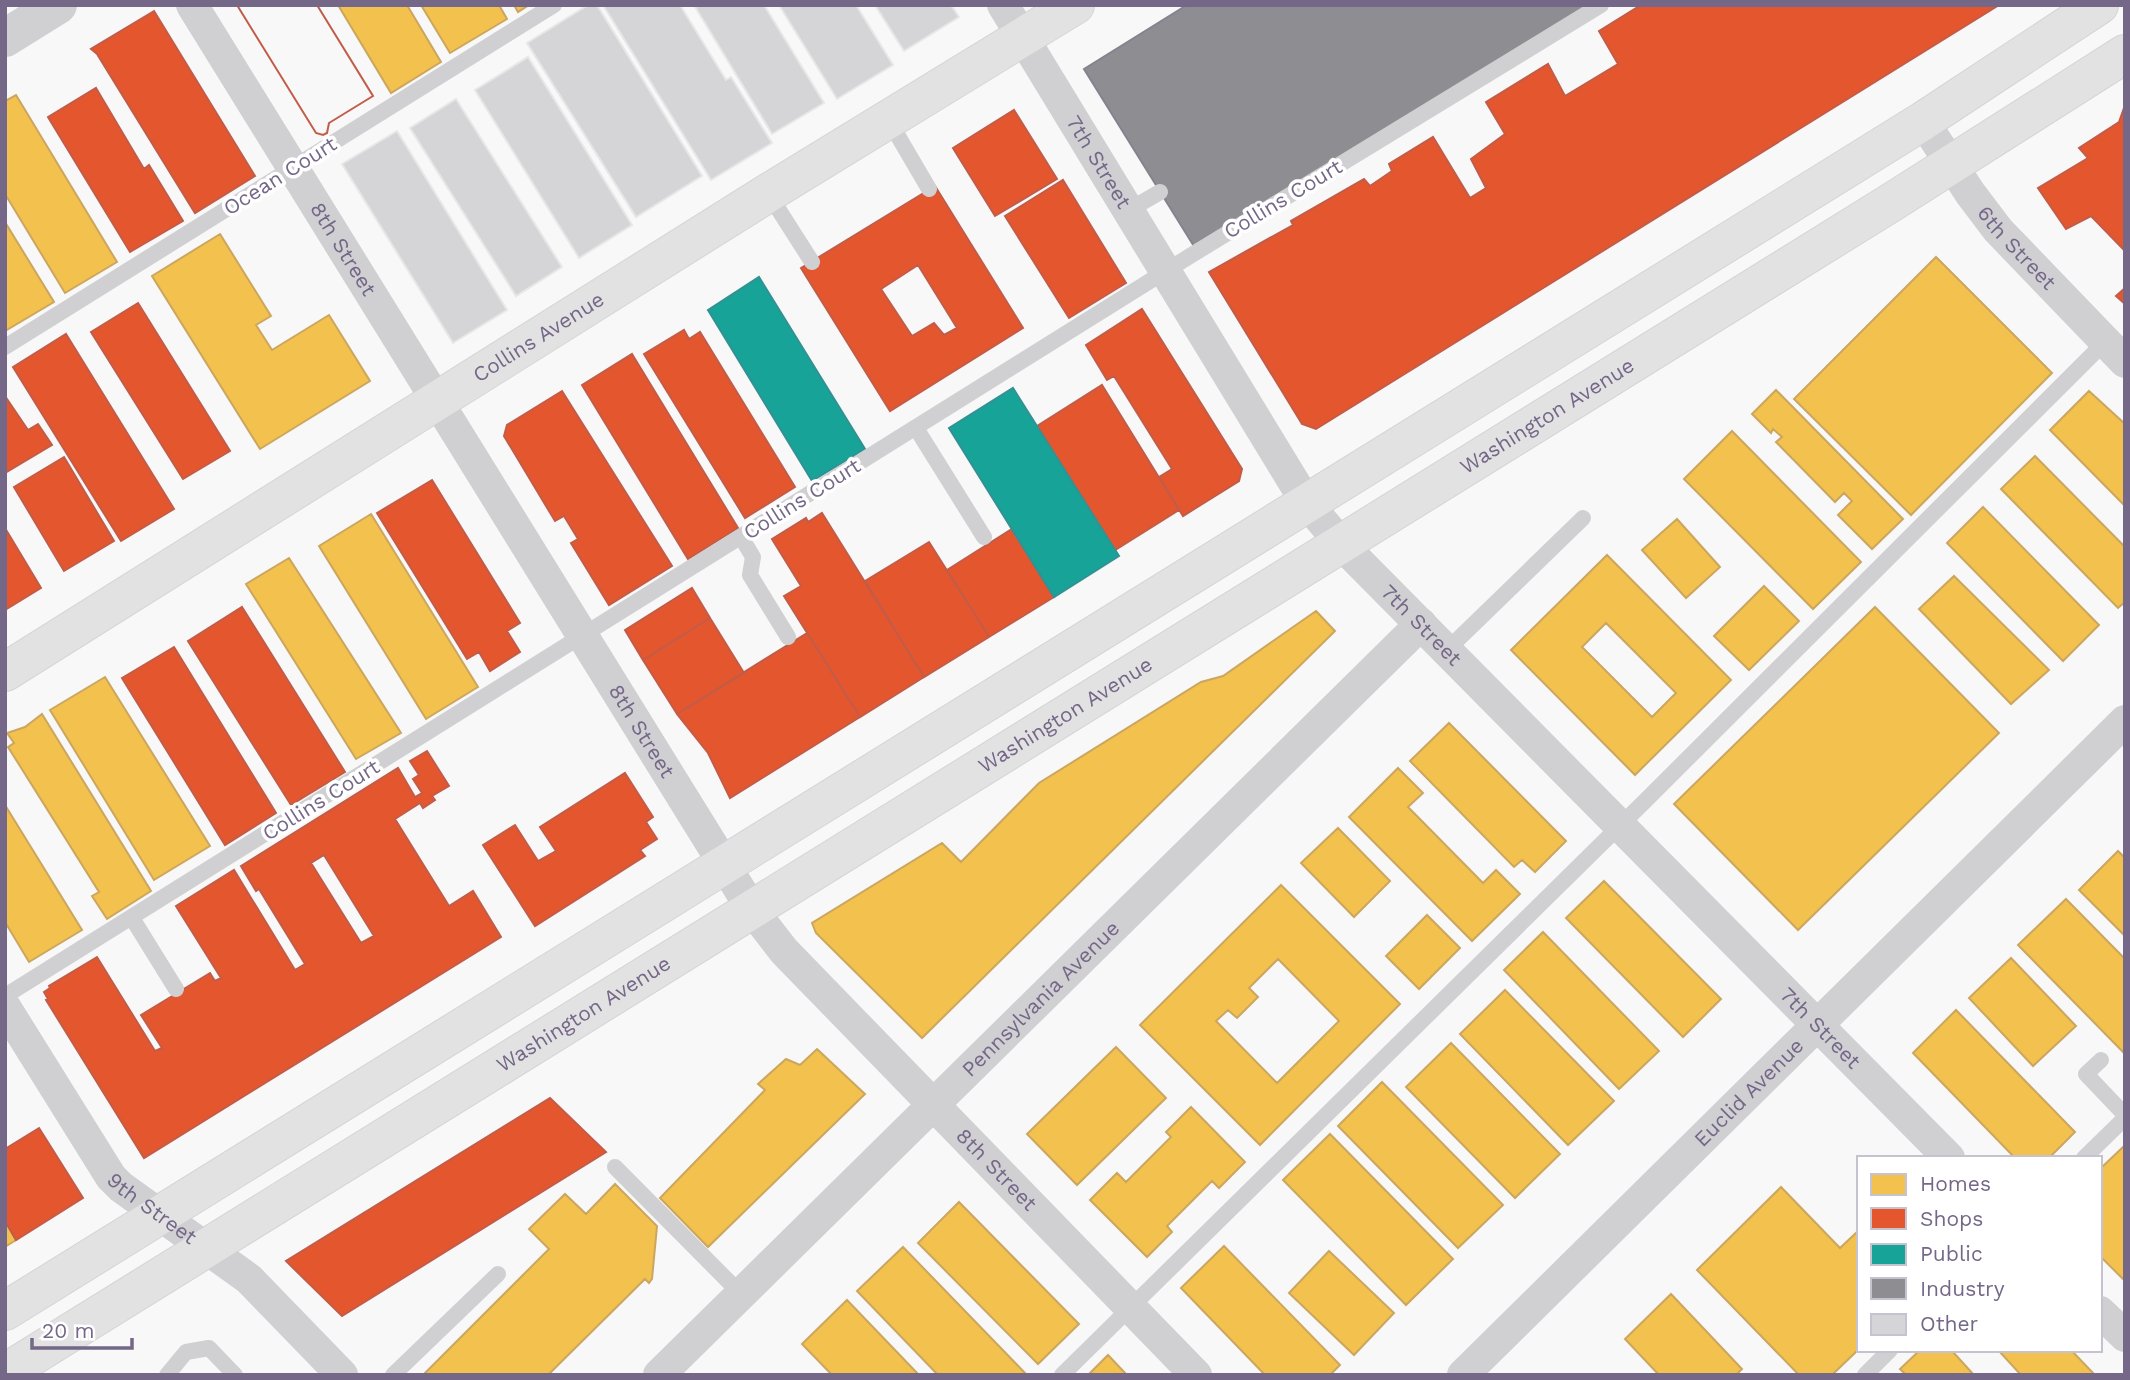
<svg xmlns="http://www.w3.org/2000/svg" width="2130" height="1380" font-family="'Work Sans',sans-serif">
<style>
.homes{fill:#f2c14e;stroke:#cca65f;stroke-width:2;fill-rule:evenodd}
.shops{fill:#e4572e;stroke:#c25c49;stroke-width:2;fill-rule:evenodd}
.public{fill:#17a398;stroke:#339193;stroke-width:2}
.industry{fill:#8d8d92;stroke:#86828f;stroke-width:2}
.building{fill:#d5d4d7;stroke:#e6e7e6;stroke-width:2}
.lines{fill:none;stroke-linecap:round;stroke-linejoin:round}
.secondary-casing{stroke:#d4d3d6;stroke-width:40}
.primary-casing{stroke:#d5d5d6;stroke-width:40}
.service{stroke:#d0cfd2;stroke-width:16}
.minor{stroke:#d0cfd2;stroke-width:32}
.tertiary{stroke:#d0cfd2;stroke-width:38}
.secondary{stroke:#e3e2e3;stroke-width:38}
.primary{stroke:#e3e2e3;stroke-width:38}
.labels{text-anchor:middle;stroke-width:7;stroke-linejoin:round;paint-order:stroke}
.street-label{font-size:21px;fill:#746788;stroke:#fff}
</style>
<rect width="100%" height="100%" fill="#f7f8f7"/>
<path class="homes" d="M338,5H407L441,62L391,93Z
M421,5H499L507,19L450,53Z
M514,5H529L518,12Z
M16,95L117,262L65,293L5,194V101Z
M5,222L54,302L5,331Z
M220,234L271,316L256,325L272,350L329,315L370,381L260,449L152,276Z
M1936,257L2052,373L1911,515L1794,399Z
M1776,390L1903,519L1872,549L1838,515L1852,501L1844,493L1835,502L1776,442L1782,437L1773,429L1771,433L1752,414Z
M2089,391L2125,424V506L2050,430Z
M1732,431L1861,562L1813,609L1684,479Z
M2035,456L2125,547V602L2118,608L2001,489Z
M1983,507L2099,625L2063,661L1947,543Z
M371,514L478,687L426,719L319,546Z
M1677,519L1720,567L1686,598L1642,550Z
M1607,555L1731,680L1635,775L1511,650ZM1606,623L1676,693L1652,717L1582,647Z
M289,558L401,733L356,759L246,584Z
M1954,576L2049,670L2011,704L1919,609Z
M1764,586L1799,621L1749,670L1714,636Z
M1875,607L1999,733L1798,930L1674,804Z
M1316,611L1335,631L922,1038L816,933L812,923L942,843L961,862L1039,783L1201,682L1223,676Z
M105,677L210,846L154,880L50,710Z
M42,714L151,891L107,919L92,896L99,892L8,747L14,743L7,733L25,727Z
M1449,723L1566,841L1535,872L1522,860L1514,867L1410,761Z
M1398,768L1423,793L1408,807L1483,883L1496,870L1520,894L1472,941L1349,817Z
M5,805L82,930L29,962L5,922Z
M1338,828L1390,881L1354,917L1301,863Z
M2118,851L2125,858V936L2079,890Z
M1604,881L1721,999L1683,1037L1566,918Z
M1281,885L1400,1004L1260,1145L1140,1025ZM1278,959L1339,1021L1277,1083L1216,1021L1228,1010L1237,1018L1258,997L1249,988Z
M2066,899L2125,959V1054L2018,945Z
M1427,915L1460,948L1419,989L1386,956Z
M1543,932L1659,1051L1619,1089L1504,970Z
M2011,958L2076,1026L2033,1066L1969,998Z
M1505,990L1614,1101L1568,1145L1460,1034Z
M1956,1010L2075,1132L2049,1158H2015L1913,1053Z
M1451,1043L1560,1154L1515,1198L1406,1087Z
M1116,1047L1166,1098L1077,1185L1027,1134Z
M817,1049L865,1094L708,1247L660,1198L765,1090L758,1084L786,1059L800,1065Z
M1382,1082L1503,1205L1458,1248L1338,1126Z
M1191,1107L1245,1162L1219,1188L1212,1181L1167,1226L1172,1232L1147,1257L1090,1200L1117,1173L1126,1182L1171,1137L1166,1132Z
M1330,1134L1453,1259L1406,1305L1283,1180Z
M2125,1145V1281L2100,1256V1169Z
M615,1184L657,1226L652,1279L649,1283L645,1279L548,1375H423L549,1249L529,1229L565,1194L586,1214Z
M1781,1187L1840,1248L1859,1230V1349L1832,1375H1799L1697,1270Z
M959,1202L1079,1324L1038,1364L918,1243Z
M5,1221L16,1240L5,1247Z
M1224,1246L1340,1365L1330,1375H1265L1181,1288Z
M903,1247L1026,1374L1025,1375H938L857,1291Z
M1329,1251L1394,1313L1354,1355L1289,1293Z
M1671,1294L1742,1369L1736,1375H1659L1625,1339Z
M847,1300L919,1375H832L802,1344Z
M1920,1350H1955L1953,1352L1974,1375H1906L1900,1369Z
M1998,1350H2071L2095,1375H2021Z
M1108,1355L1127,1375H1088Z"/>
<path class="shops" d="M237,5H317L373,96L329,123L327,133L323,135L316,133Z
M237,5H317L373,96L329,123L327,133L323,135L316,133Z
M1641,5H1999L1316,429L1302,424L1209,272L1293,225L1291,221L1364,179L1370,186L1392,171L1389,164L1433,137L1470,198L1486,188L1471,159L1505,134L1486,102L1548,64L1565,96L1618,64L1599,31Z
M154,11L255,176L195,213L97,54L91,49Z
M96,88L144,169L149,165L183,221L130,252L48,117Z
M2125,105V251L2091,216L2066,229L2038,188L2088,158L2079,148L2119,122Z
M1014,110L1057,179L995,216L953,148Z
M1063,180L1126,283L1069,318L1005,216Z
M935,186L1023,328L890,411L801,268ZM918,265L957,328L944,335L934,323L912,336L881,289Z
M2125,288V304L2116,296Z
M138,303L230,451L183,479L91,332Z
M1142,309L1242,469L1239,481L1183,516L1159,477L1172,469L1114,376L1107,380L1086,345Z
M684,330L689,339L700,332L795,487L745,518L644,354Z
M66,334L174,509L121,541L13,367Z
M632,354L738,528L688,559L582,385Z
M1102,385L1179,510L1115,550L1037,426Z
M562,391L672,566L609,605L571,543L578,539L564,516L555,521L504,436L507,425Z
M5,396L28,430L38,424L52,445L5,473Z
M64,457L114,541L64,571L14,487Z
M432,480L520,623L507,631L520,652L490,671L479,652L467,659L377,513Z
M822,513L924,677L860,717L784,596L801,586L772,539L806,518L808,522Z
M5,528L41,588L5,610Z
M1012,529L1054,597L989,637L947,570Z
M929,542L989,637L924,677L865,581Z
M692,588L710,618L643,660L625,630Z
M242,607L345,772L291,805L188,641Z
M710,618L744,673L677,714L643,660Z
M807,633L860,717L730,798L708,753L677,714Z
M174,647L276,813L225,845L122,678Z
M427,751L449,786L432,796L435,800L423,808L420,803L395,819L449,906L473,891L501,937L144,1158L46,1000L48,999L44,992L50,988L49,986L97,957L155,1051L162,1048L141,1015L210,973L215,981L221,978L176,906L234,870L295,970L305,964L259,889L256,891L241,866L398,768L415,797L422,793L413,779L419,775L410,761ZM324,855L374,936L361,943L311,863Z
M625,773L653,817L646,822L657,839L640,850L645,856L535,926L483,845L515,825L538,861L556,851L540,827Z
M550,1098L606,1152L342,1316L286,1261Z
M39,1128L83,1198L16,1240L5,1221V1149Z"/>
<path class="public" d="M759,277L865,449L812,481L708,310Z
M1013,388L1119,556L1054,597L949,428Z"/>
<path class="industry" d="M1187,5H1582L1584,8L1195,248L1084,69Z"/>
<path class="building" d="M588,5H597L702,176L636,217L527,43Z
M603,5H680L726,80L731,77L772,143L711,180Z
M694,5H764L824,103L772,134Z
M779,5H856L893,65L837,99Z
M875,5H951L959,17L904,51Z
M528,57L632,225L579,258L475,90Z
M456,99L562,267L516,296L410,128Z
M397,131L507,310L453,343L342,164Z"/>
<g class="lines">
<defs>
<g id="secondary">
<path d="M5,1311L1923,121L2099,5"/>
<path id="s7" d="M5,1373L1892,202L2125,54"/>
</g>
<g id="primary">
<path id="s8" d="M5,672L768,193L1075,5"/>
</g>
</defs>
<use href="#secondary" class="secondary-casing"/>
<use href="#primary" class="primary-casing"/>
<path class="service" d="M888,119L929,189
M768,193L812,262
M1129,210L1160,192
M5,347L554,5
M916,428L984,537
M741,537L753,557L750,575L788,637
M1447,650L1583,518
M132,918L176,989
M5,996L1190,256L1601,5
M2101,1060L2086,1074L2125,1115
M2084,1158L2125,1118
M615,1167L741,1294
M167,1375L186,1352L209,1348L235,1375
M393,1375L498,1274
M1062,1375L1645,801L2105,342
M1865,1375L1890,1350"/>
<g class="minor">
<path id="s1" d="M192,5L753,911L784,951L1196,1375"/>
<path id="s2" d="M1003,5L1306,502L1342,545L1949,1158"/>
<path id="s3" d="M1923,121L1970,193L1998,230L2125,362"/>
<path id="s4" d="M5,1007L111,1177L121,1187L249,1279L342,1375"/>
<path d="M2100,1312L2125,1336"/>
<path id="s5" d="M659,1375L1421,624"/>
<path id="s6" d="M1463,1375L2125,721"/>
</g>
<path class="tertiary" d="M5,38L58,5"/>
<use href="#secondary" class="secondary"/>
<use href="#primary" class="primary"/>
</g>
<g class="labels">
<g class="street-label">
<text dy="7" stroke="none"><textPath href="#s2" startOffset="184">7th Street</textPath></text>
<text transform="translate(280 176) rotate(-32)" y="7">Ocean Court</text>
<text transform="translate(1283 199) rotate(-31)" y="7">Collins Court</text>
<text dy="7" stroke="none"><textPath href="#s3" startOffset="158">6th Street</textPath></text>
<text dy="7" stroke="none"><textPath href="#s1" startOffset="287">8th Street</textPath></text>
<text dy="7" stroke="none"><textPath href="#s8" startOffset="630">Collins Avenue</textPath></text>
<text dy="7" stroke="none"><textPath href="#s7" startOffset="1815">Washington Avenue</textPath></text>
<text transform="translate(802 499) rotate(-32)" y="7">Collins Court</text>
<text dy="7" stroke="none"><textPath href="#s2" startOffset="751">7th Street</textPath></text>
<text dy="7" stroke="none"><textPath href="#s7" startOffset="1248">Washington Avenue</textPath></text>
<text dy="7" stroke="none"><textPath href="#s1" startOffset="854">8th Street</textPath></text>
<text transform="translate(321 800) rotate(-32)" y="7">Collins Court</text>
<text dy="7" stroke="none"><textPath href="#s5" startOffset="536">Pennsylvania Avenue</textPath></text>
<text dy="7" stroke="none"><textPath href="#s7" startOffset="681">Washington Avenue</textPath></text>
<text dy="7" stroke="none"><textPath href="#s2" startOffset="1318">7th Street</textPath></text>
<text dy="7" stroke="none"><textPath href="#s6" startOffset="402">Euclid Avenue</textPath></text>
<text dy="7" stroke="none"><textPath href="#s1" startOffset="1421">8th Street</textPath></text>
<text dy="7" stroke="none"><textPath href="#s4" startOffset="252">9th Street</textPath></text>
</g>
</g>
<rect width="2130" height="1380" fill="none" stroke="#746788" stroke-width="14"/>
<rect x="1857" y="1156" width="245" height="196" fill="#ffffff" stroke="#c7c2cf" stroke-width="2"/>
<rect x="1871" y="1174" width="35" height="21" fill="#f2c14e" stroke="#c7c2cf" stroke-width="2"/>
<text x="1920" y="1191" font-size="21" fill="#746788">Homes</text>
<rect x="1871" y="1208" width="35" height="21" fill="#e4572e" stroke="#c7c2cf" stroke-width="2"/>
<text x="1920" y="1226" font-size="21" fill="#746788">Shops</text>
<rect x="1871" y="1244" width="35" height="21" fill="#17a398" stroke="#c7c2cf" stroke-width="2"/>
<text x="1920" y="1261" font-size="21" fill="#746788">Public</text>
<rect x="1871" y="1278" width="35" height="21" fill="#8d8d92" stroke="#c7c2cf" stroke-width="2"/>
<text x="1920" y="1296" font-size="21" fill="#746788">Industry</text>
<rect x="1871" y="1314" width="35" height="21" fill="#d5d4d7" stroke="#c7c2cf" stroke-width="2"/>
<text x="1920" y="1331" font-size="21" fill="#746788">Other</text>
<path d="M32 1338v10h100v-10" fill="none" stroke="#746788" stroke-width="3.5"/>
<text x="42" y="1338" font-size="21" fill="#746788" stroke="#ffffff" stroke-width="5" paint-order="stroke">20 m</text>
</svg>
